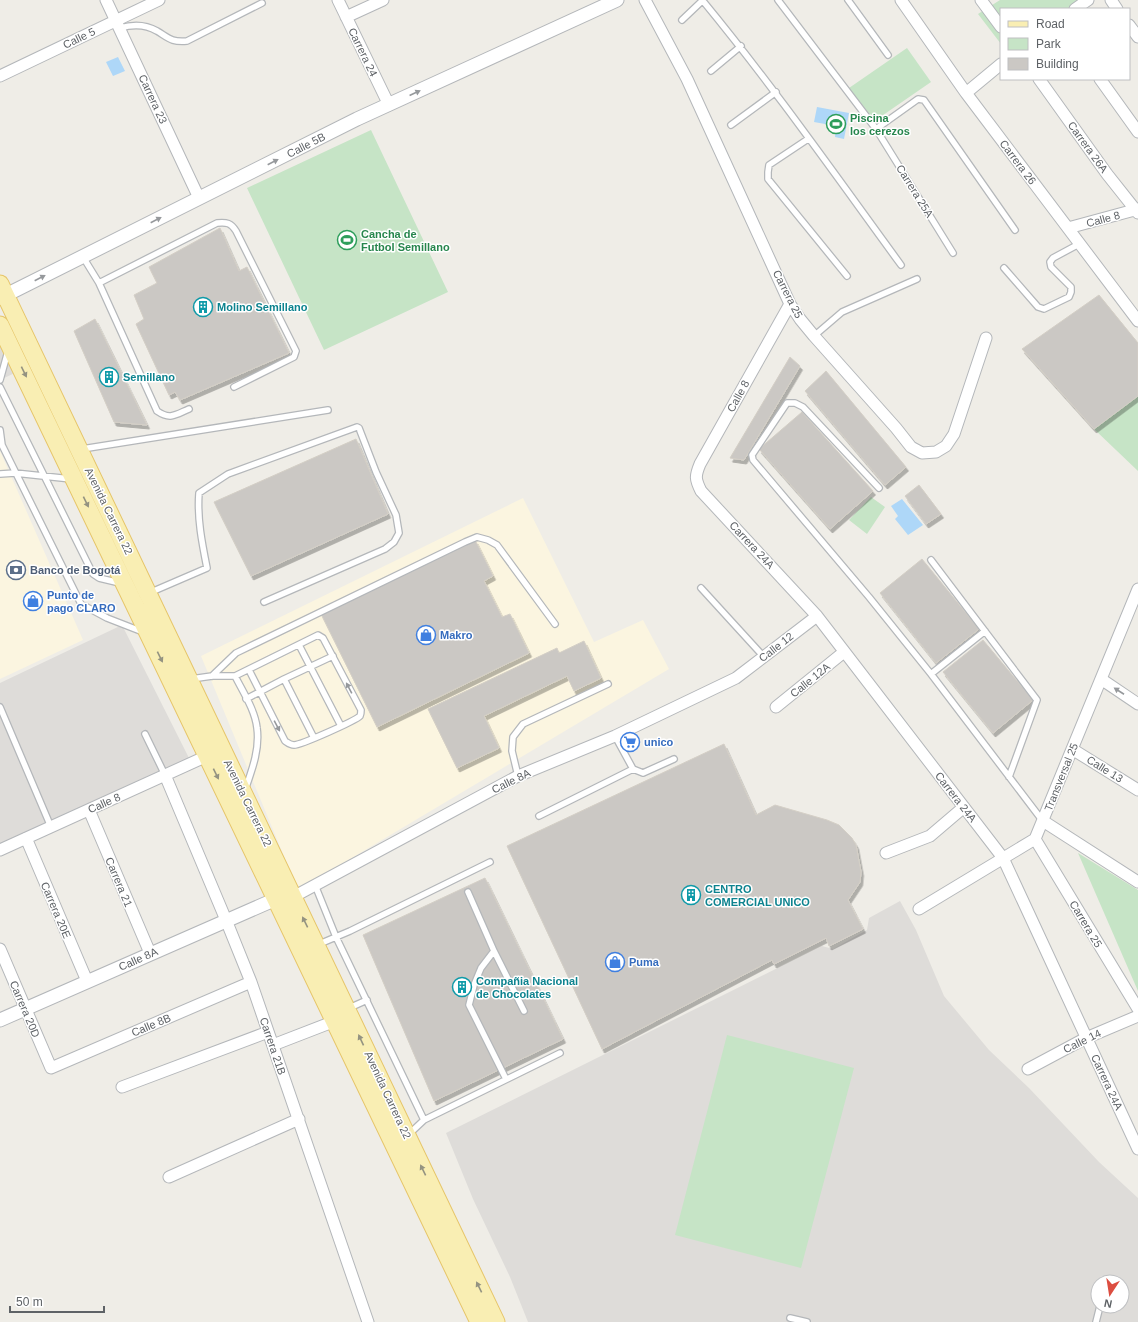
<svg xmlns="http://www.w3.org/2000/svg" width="1138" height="1322" font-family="Helvetica,sans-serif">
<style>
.commercial{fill:#fbf5e0}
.industrial{fill:#dedcd9;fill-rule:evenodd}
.green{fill:#c6e4c6}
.water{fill:#aed7f8}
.building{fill:#cbc8c4;stroke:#d4cfc6;filter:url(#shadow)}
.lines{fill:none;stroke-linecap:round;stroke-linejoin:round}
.service-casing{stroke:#b4b7ba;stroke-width:8}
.minor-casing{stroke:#b4b7ba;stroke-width:13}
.tertiary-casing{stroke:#b4b7ba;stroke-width:15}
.primary-casing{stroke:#e6c569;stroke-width:19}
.service{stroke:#fff;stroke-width:5.5}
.minor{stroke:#fff;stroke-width:11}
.tertiary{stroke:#fff;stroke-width:13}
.primary{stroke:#f9eeb3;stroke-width:17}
.oneway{fill:#96999c}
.oneway2{fill:#949381}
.labels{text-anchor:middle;stroke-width:3;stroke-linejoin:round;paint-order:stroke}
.street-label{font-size:11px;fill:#5e6266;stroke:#fff}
.leisure-label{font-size:11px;font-weight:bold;fill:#27864d;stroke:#fff;text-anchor:start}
.culture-label{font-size:11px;font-weight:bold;fill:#0d838f;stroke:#fff;text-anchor:start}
.service-label{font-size:11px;font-weight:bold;fill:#4e5e75;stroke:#fff;text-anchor:start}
.shop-label{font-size:11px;font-weight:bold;fill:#366cbe;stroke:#fff;text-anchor:start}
</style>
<defs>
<filter id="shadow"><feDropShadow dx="2.5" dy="4" stdDeviation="0" flood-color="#0004"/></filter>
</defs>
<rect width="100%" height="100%" fill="#efede7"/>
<path class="commercial" d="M0,451L83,640L0,679Z
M523,498L594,642L643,620L669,669L298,890L201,656Z"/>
<path class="industrial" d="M0,331L19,371L0,380Z
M122,625L190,760L0,845V683Z
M900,901L916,930L944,996L989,1050L1029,1088L1099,1162L1138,1198V1322H528L510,1277L473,1199L446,1133L822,946L833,949L867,930L869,918ZM1098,1282H1122V1306H1098Z"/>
<path class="green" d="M1000,0H1085L1076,9H1001V44L978,14Z
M907,48L931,82L873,122L849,88Z
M371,130L448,292L324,350L247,188Z
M1138,396V471L1094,429Z
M871,497L885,507L867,534L849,520Z
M1078,853L1138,890V991Z
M727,1035L854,1068L801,1268L675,1235Z"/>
<path class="water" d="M118,57L125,71L113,76L106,62Z
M817,107L849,113L844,139L835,137L836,126L814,122Z
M902,499L923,525L908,535L895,519L898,516L891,506Z"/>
<path class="building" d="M220,228L239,271L247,267L289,353L180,400L175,392L169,395L136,324L144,319L134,295L157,283L149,267Z
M1099,295L1138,343V396L1094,429L1022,349Z
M95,319L147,425L114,422L74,331Z
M790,357L800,366L744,460L730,458Z
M826,371L906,467L885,485L805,391Z
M802,412L873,491L830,529L759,449Z
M356,439L388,514L251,576L214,502Z
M919,485L941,514L926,524L905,496Z
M475,540L493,576L484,581L502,617L510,614L529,653L377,727L321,614Z
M922,559L979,629L936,663L880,593Z
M983,640L1033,700L993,733L943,672Z
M584,641L601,678L574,691L567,676L484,716L499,748L457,768L428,709L557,648L559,653Z
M724,744L756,815L775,805L827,820L839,825L852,838L856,845L861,872L860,882L848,900L863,929L829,946L826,938L774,964L772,960L602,1049L507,846Z
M485,878L563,1039L434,1101L363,935Z"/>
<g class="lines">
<defs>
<path id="service" d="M778,0L876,129L953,253
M848,0L888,55
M703,1C773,86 836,176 901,265
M682,20L703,0
M120,28C133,24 145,24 157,31C170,39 171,42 187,41L262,3
M711,71L741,46
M731,125L776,92
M876,129L918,99L924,100L1015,230
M808,139L769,165L768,172V179L847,276
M83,257L99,283L157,411C170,420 175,415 189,409
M1004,268L1038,307L1044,309L1069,297L1071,292V287L1051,267L1050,262L1053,258L1079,244
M99,283L217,223C227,222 231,223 236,231L296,351L294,357L234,387
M814,336L842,312L917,279
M0,380L8,351
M0,387L93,574L99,578L120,583
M0,430L2,445L81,604L107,618L143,632
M82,449L328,410
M0,474L15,473L71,479
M879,488L803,407L795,403H787L752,455L753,460L869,597L931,674L1042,820
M931,560L1037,700L1009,777
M701,588L764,657
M149,593L207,568C202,543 197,518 199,493L228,474L357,427L359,428L376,472L396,515L399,533L394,542L385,549L264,602
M299,645L341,726
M931,674L985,631
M212,676L236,653L465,542L477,537L488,540L497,545L555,624
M235,676C243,692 255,710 257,728C260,749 252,770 245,790
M191,679L212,676H235L318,635L323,638L361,710C361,712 361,714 360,716C355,721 301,745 294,745C290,745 288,743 285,741L249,670
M284,679L314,738
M246,699L284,679L333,656
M0,707L51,827
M145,734L165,775
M615,736L633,769L643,773L674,759
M518,776L512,751L513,737L523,724L608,684
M539,816L633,769
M315,885L336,937L424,1120
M468,892L494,951L481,968L474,985L469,1005L506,1079
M317,945L350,931L490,862
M494,951L524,1011
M347,1009L367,1000
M408,1135L424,1120L560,1053
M790,1318L807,1322
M1096,1322L1100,1306"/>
<path id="minor" d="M106,0L199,198
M338,0L389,105
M645,0L687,79L790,304L800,319L814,336L896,428L911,447L922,453L936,452L946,446L954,434L986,338
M901,0L966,93L1138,321
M981,0L1001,27
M1111,0L1117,9
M1075,9L1088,0
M346,17L383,0
M1129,25L1138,37
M0,76L159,0
M1039,79L1107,174L1138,213
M1100,79L1138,132
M966,93L1001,64
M1068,228L1138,209
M790,304L700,464C695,476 695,479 701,491L817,616L1003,858L1138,1149
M1101,679L1138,704
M776,707L844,652
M1072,749L1138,790
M165,775L226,920L251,982L368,1322
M89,810L150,953
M1043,821L1138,882
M26,838L87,981
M1035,839L1138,1009
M0,850L207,756
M886,853L930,836L964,807
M293,897L518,776L615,736L736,678L817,616
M919,909L1035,839L1138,589
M0,949L51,1068L251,982
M273,1045L335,1021
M1028,1069L1086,1038L1138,1016
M122,1087L268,1032
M169,1177L299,1119"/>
<path id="tertiary" d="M0,298L357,119L617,0
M0,1020L276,899"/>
<path id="primary" d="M0,284L496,1322
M0,325L479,1322"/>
</defs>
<use href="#service" class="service-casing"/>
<use href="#minor" class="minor-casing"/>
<use href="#tertiary" class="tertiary-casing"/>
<use href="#primary" class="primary-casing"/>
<use href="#service" class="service"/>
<use href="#minor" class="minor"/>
<use href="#tertiary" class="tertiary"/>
<use href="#primary" class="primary"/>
</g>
<defs><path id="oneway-solid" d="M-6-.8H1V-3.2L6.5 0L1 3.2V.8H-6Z"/></defs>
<g class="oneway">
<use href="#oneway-solid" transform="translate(415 93) rotate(-25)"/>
<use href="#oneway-solid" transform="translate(273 162) rotate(-27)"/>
<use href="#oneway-solid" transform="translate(156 220) rotate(-27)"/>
<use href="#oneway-solid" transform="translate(40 278) rotate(-27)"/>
<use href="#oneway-solid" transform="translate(349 688) rotate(-118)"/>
<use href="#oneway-solid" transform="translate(1119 691) rotate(-147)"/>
<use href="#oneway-solid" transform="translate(277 726) rotate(62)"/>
</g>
<g class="oneway2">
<use href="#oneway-solid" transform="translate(24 372) rotate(64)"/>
<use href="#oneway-solid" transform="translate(86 502) rotate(64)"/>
<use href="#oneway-solid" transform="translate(160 657) rotate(64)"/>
<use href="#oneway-solid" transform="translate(216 774) rotate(64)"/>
<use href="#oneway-solid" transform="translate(305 922) rotate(-116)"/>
<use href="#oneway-solid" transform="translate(361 1040) rotate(-115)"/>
<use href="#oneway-solid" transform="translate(423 1170) rotate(-116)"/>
<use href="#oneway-solid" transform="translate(479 1287) rotate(-116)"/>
</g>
<defs>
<symbol id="stadium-ring" viewBox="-11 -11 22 22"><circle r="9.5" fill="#fff" stroke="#2e9e5b" stroke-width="1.5"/><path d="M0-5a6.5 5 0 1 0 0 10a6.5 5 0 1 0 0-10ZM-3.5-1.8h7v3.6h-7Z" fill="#2e9e5b"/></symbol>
<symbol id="building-ring" viewBox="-11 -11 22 22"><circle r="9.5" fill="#fff" stroke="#0f9aa8" stroke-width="1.5"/><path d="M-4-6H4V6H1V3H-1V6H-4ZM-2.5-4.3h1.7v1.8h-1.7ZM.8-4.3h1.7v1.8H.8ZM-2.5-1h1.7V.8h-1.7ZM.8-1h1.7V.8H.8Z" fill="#0f9aa8"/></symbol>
<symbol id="bank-ring" viewBox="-11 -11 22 22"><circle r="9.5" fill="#fff" stroke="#5c6f8a" stroke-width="1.5"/><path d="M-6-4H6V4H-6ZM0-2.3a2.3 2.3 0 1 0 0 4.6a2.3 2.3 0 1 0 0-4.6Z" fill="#5c6f8a"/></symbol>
<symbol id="shop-ring" viewBox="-11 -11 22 22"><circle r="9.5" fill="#fff" stroke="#3f7fe0" stroke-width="1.5"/><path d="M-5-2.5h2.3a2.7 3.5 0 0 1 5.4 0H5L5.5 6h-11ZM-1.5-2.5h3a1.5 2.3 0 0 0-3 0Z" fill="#3f7fe0"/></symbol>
<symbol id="supermarket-ring" viewBox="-11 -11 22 22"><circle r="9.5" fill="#fff" stroke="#3f7fe0" stroke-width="1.5"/><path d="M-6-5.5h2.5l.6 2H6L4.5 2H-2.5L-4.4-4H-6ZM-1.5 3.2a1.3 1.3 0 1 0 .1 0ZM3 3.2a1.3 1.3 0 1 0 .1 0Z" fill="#3f7fe0"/></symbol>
</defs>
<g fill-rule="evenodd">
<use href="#stadium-ring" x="825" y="113" width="22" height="22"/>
<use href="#stadium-ring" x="336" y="229" width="22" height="22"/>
<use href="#building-ring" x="192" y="296" width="22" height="22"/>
<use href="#building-ring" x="98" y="366" width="22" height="22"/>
<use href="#bank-ring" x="5" y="559" width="22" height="22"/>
<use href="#shop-ring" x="22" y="590" width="22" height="22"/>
<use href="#shop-ring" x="415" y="624" width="22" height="22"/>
<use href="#supermarket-ring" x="619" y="731" width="22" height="22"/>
<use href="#building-ring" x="680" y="884" width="22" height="22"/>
<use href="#shop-ring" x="604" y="951" width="22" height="22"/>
<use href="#building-ring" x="451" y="976" width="22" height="22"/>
</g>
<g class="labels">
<g class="street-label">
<text transform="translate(79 38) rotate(-26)" y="4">Calle 5</text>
<text transform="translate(363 52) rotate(64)" y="4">Carrera 24</text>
<text transform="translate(153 99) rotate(65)" y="4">Carrera 23</text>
<text transform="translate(306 145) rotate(-27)" y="4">Calle 5B</text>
<text transform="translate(1088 147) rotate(54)" y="4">Carrera 26A</text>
<text transform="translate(1018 162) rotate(53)" y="4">Carrera 26</text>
<text transform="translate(915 191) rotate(58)" y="4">Carrera 25A</text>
<text transform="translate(1103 219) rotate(-15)" y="4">Calle 8</text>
<text transform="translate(788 294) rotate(63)" y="4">Carrera 25</text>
<text transform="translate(738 396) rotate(-61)" y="4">Calle 8</text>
<text transform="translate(109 511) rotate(64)" y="4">Avenida Carrera 22</text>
<text transform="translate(752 545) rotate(47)" y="4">Carrera 24A</text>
<text transform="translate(776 647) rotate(-38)" y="4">Calle 12</text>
<text transform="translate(810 680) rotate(-39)" y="4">Calle 12A</text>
<text transform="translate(1105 769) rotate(32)" y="4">Calle 13</text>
<text transform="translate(1061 777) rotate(-68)" y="4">Transversal 25</text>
<text transform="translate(511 781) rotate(-26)" y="4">Calle 8A</text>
<text transform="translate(956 797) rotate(52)" y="4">Carrera 24A</text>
<text transform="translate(104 803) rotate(-24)" y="4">Calle 8</text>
<text transform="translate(248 803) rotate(64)" y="4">Avenida Carrera 22</text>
<text transform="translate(119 882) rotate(67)" y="4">Carrera 21</text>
<text transform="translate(56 910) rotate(67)" y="4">Carrera 20E</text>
<text transform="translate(1086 924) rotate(59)" y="4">Carrera 25</text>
<text transform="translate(138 959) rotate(-24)" y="4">Calle 8A</text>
<text transform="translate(25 1009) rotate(67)" y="4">Carrera 20D</text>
<text transform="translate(151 1025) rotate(-23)" y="4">Calle 8B</text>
<text transform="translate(1082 1041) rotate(-26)" y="4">Calle 14</text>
<text transform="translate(273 1046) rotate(71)" y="4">Carrera 21B</text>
<text transform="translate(1107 1082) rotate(65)" y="4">Carrera 24A</text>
<text transform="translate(388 1095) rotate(65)" y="4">Avenida Carrera 22</text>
</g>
<g class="leisure-label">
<text x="850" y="122">Piscina<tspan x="850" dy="13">los cerezos</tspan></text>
<text x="361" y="238">Cancha de<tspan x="361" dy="13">Futbol Semillano</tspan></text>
</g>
<g class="culture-label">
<text x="217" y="311">Molino Semillano</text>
<text x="123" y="381">Semillano</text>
<text x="705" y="893">CENTRO<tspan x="705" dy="13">COMERCIAL UNICO</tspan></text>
<text x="476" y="985">Compañia Nacional<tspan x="476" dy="13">de Chocolates</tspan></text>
</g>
<g class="service-label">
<text x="30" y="574">Banco de Bogotá</text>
</g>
<g class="shop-label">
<text x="47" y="599">Punto de<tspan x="47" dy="13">pago CLARO</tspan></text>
<text x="440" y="639">Makro</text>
<text x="644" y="746">unico</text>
<text x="629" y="966">Puma</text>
</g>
</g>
<rect x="1000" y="8" width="130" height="72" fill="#ffffff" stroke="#bfc0c2"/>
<rect x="1008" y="21" width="20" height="6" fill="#f9eeb3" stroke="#bfc0c2"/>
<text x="1036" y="28" font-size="12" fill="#5e6266">Road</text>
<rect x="1008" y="38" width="20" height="12" fill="#c6e4c6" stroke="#bfc0c2"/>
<text x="1036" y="48" font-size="12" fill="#5e6266">Park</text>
<rect x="1008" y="58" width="20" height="12" fill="#cbc8c4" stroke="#bfc0c2"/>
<text x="1036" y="68" font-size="12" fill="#5e6266">Building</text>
<g transform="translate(1110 1294) rotate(192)"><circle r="19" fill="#ffffff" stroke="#bfc0c2"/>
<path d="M0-3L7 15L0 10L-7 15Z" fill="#dc4e41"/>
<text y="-6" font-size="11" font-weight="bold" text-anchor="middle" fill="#5e6266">N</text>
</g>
<path d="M10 1306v6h94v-6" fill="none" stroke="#5e6266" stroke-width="2"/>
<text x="16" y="1306" font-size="12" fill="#5e6266" stroke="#ffffff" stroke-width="3" paint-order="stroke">50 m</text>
</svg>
